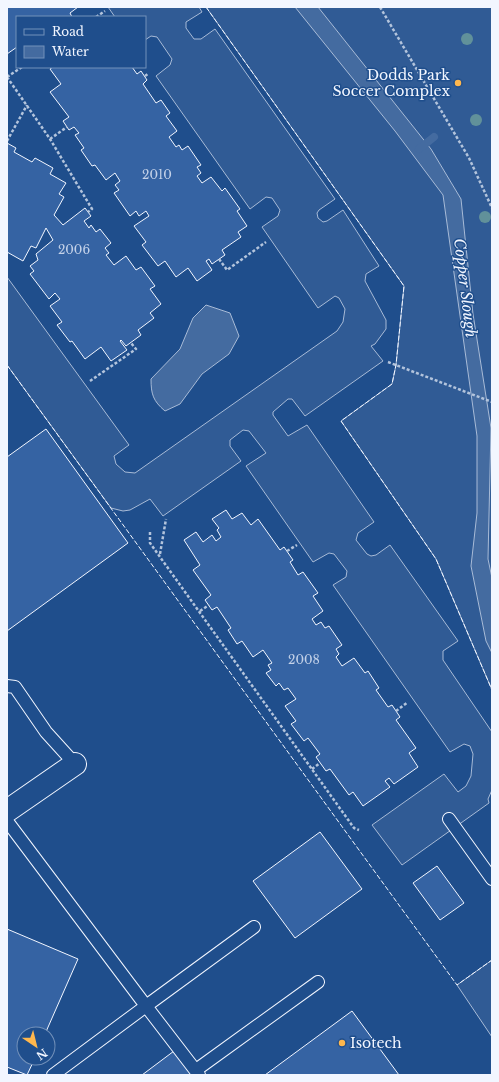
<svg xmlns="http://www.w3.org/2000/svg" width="499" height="1082" font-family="'Libre Baskerville',serif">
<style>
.built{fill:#305b95;stroke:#a8bbd7}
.water{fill:#446ba0;stroke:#a8bbd7}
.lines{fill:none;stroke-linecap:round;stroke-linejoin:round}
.stream{stroke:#446ba0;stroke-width:8}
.building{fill:#3563a3;stroke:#f2f6ff}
.lane-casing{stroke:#f2f6ff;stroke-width:14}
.street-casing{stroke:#f2f6ff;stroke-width:24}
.path{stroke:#b3c4dc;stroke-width:2.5;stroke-dasharray:3 2;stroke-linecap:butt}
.lane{stroke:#1f4e8c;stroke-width:12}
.street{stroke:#1f4e8c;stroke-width:22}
.fence{stroke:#f2f6ff;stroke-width:1;stroke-dasharray:5 2;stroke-linecap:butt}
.tree{fill:#61919a}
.poi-dot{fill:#ffb74d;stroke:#1f4e8c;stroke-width:1.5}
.labels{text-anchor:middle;stroke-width:3;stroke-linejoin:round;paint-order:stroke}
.number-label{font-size:12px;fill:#c3d1e8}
.poi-label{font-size:14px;fill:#f2f6ff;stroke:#1f4e8c;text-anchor:end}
.water-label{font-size:15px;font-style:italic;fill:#f2f6ff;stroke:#1f4e8c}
</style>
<rect width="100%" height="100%" fill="#1f4e8c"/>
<path class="built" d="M108,7H199L202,12L186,22V28L194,39H201L215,29L335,199L319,210L317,213L318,218L323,222L327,221L343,210L379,266L366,274L365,281L386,320V329L375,344L371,346L383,361L305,416L292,399H288L273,412V415L288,436L307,425L374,522L358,533L356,540L367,554L371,556L376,555L390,545L458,641L443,651V660L492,732V790L488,799L489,803L402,865L372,825L444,774L458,792L466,786L471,776L473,754L470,746L464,744L450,752L333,585L346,577L347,571L334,554L329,553L313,562L246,466L266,453L249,431L243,430L230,440V446L241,461L163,516L150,499L130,510L123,511L111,508L7,365V277L129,445L114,456L116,464L125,472L135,473L337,331L343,322L345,309L339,298L335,296L318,308L262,227L278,216L280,210L272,198L266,197L250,209L156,76L170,65L172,59L157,37L151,36L145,40V17H115Z
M206,7H492V690L436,559L341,421L392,384L396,365L404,286Z
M492,960V1037L457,985Z"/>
<path class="water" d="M295,7H318L431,149L461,199L473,314L491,428L488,559L492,578V653L486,641L471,566L477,513V436L443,195L395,131Z
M206,305L230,313L239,336L229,354L202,374L180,404L165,411C153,401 151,394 151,379L180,349L193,318Z"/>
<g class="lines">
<path class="stream" d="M419,149L434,137"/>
</g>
<path class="building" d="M7,7H78L70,13L72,17H17V47L7,54Z
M53,67H132L137,74L141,71L147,80L143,84L156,103L161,100L170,113L166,116L177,131L169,137L176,147L179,145L182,150L188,146L201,165L197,167L201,173L197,176L202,183L211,177L222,191L225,188L240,209L237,211L247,226L238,232L241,237L222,250L225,255L212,264L209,259L206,261L212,270L197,281L188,268L176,277L165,261L158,266L142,245L146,242L134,226L149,216L146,211L139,216L136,211L130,216L114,193L119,190L115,185L120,181L115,173L106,180L95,165L92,166L81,150L84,148L75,135L79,133L74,127L69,130L63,121L69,117L50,92L61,84L50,69Z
M7,143L16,148L14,152L32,162L35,158L53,168L50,174L66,183L59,194L64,197L54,215L63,225L85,208L91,216L84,221L89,228L91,225L96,232L100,229L111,243L105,248L109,253L106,255L114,265L126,256L136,270L141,267L155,286L150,289L161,304L150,313L154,318L138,330L141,335L126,346L121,340L120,341L127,350L111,361L101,347L85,359L72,341L70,342L57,325L62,322L50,306L60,299L55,293L49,299L30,274L34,271L30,266L38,260L36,254L53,240L46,228L36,248L31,246L23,261L7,252Z
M46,429L128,543L7,631V457Z
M226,510L232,519L242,513L251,525L258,519L280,550L284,547L293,560L290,562L298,575L303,572L318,593L313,596L323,611L312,619L316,625L321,622L325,628L329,626L342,645L336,649L339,654L336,657L342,666L354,658L365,673L368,671L379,688L376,690L388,707L392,705L400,717L396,720L416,748L409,753L418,767L394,784L389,778L385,781L390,787L363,806L353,792L349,795L330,769L326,771L316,757L320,754L308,738L304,741L291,724L296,721L285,706L296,699L288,688L284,690L279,683L276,686L266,673L271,670L268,665L272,663L263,650L253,657L242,641L237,644L228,630L231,628L217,607L212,610L205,600L211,595L193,570L200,565L184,540L196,532L203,542L212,535L216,541L221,537L217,530L219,528L212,519Z
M320,832L362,889L295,938L253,881Z
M437,866L464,903L440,920L413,883Z
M7,929L78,959L45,1034H24V1058H35L27,1075L7,1067Z
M352,1011L399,1075H265Z
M174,1051L192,1075H142Z"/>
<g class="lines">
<defs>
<path id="lane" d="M7,686L15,687L46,732L75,764
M449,819L492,879
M7,821L146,1006L254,927
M196,1070L318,982
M53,1075L146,1006L199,1075"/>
<path id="street" d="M7,811L75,764"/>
</defs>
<use href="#lane" class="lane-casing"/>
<use href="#street" class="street-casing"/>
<path class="path" d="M380,7L469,158L492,208
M96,17L105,11
M145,76L149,73
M7,77L50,139L92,209L88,212
M7,77L22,67
M50,139L67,127
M7,141L27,105
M219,259L227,270L266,242
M388,362L492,402
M90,381L136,349L131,343
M150,532V543L354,828L359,830
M287,551L297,545
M160,554L166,519
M200,611L209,605
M396,711L408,702
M312,769L320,763"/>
<use href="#lane" class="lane"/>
<use href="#street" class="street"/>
<path class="fence" d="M206,7L404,286L396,365L392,384L341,421L436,559L492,690
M7,365L457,985L492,960"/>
</g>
<g class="tree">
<circle cx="467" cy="39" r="6"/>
<circle cx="476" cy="120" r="6"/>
<circle cx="485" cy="217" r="6"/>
</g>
<g class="poi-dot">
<circle cx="458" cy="83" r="4"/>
<circle cx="342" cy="1043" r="4"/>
</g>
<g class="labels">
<g class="number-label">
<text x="157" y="179">2010</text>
<text x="74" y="254">2006</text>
<text x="304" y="664">2008</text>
</g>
<g class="poi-label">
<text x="450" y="80">Dodds Park<tspan x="450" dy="16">Soccer Complex</tspan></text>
<text x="350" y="1048" text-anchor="start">Isotech</text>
</g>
<g class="water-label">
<text transform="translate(465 288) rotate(83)" y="5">Copper Slough</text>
</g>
</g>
<rect width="499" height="1082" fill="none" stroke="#f2f6ff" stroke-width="16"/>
<rect x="16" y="16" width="130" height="52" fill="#1f4e8c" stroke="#7391ba"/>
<rect x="24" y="29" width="20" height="6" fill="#1f4e8c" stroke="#7391ba"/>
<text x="52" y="36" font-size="12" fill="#f2f6ff">Road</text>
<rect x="24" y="46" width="20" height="12" fill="#446ba0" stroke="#7391ba"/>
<text x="52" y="56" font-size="12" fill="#f2f6ff">Water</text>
<g transform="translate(36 1046) rotate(145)"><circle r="19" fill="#1f4e8c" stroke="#7391ba"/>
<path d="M0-3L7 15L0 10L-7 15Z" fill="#ffb74d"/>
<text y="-6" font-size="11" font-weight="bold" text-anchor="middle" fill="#f2f6ff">N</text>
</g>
</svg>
